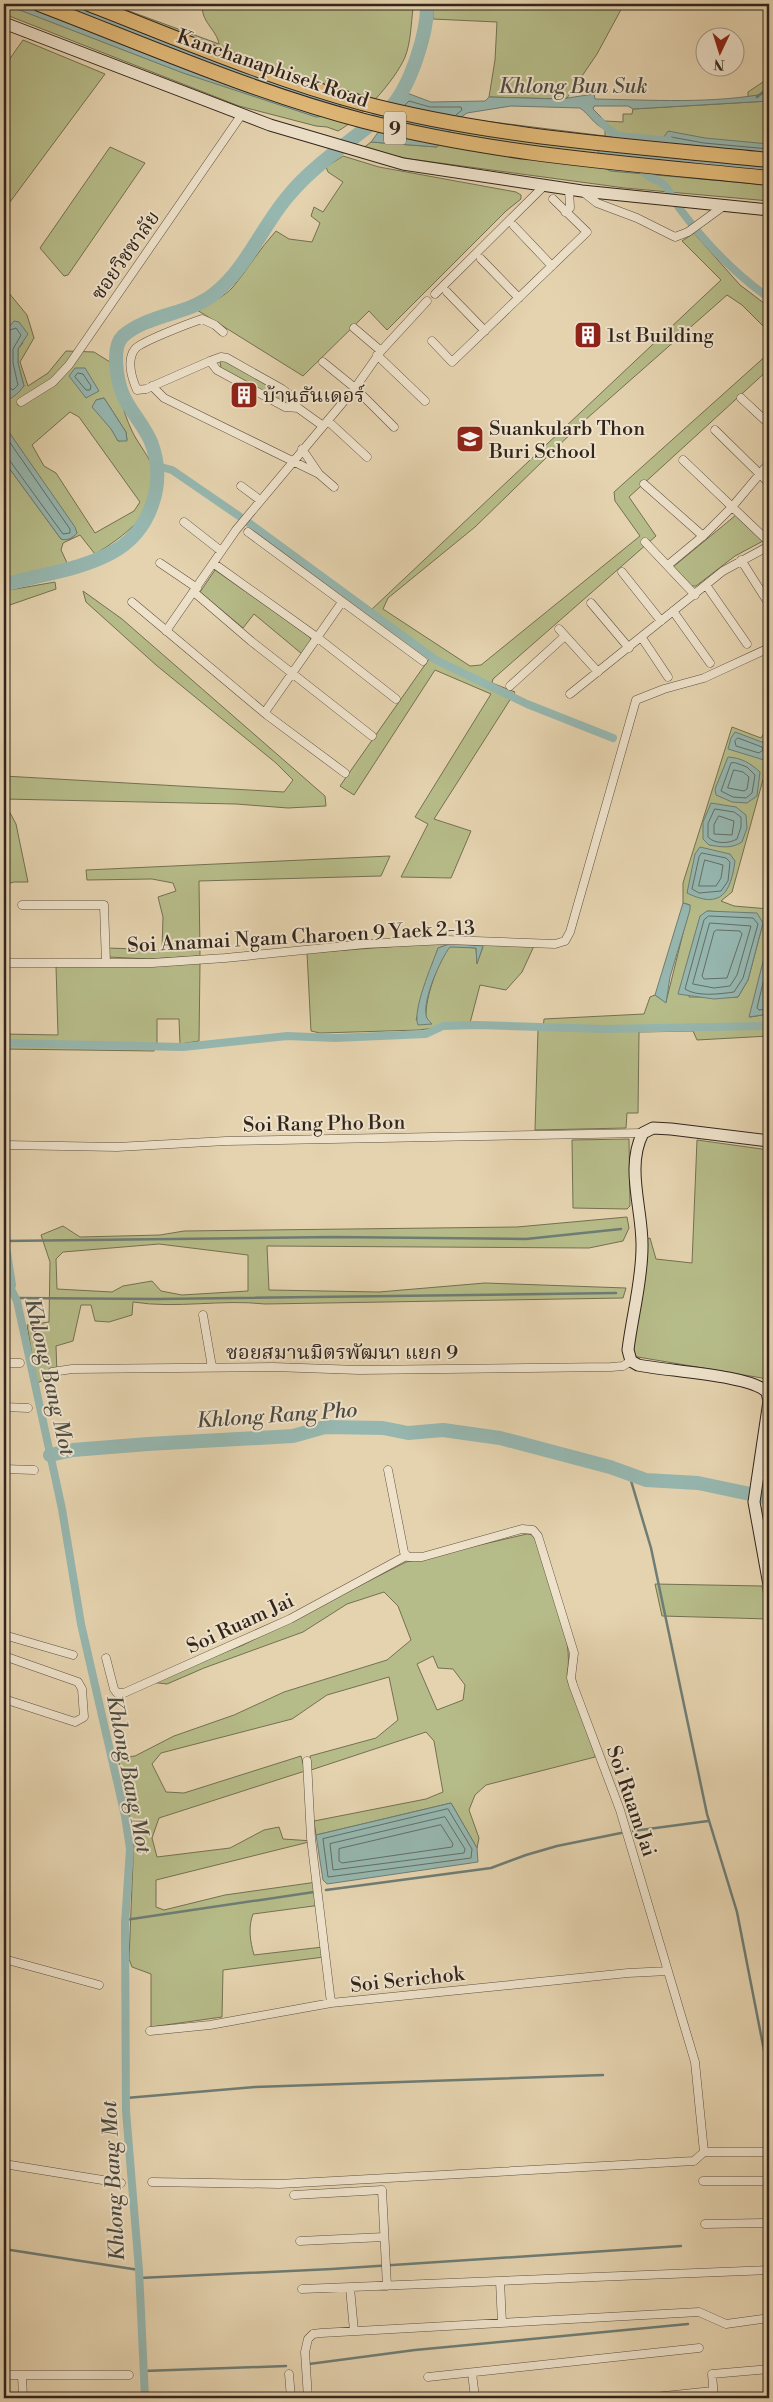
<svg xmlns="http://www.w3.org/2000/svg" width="773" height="2402" font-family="'Libre Bodoni','Noto Serif Thai',serif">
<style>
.green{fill:#b6bc89;stroke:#747052;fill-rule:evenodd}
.water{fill:#96b7b0;stroke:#6e7d75}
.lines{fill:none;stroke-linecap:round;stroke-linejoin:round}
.shore{stroke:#646e66;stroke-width:1}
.stream{stroke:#6e7d75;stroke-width:2.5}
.canal{stroke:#96b7b0;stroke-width:8}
.river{stroke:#96b7b0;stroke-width:14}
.street-casing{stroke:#5f5041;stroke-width:9}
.secondary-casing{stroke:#32251c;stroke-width:13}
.highway-casing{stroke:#32251c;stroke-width:16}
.street{stroke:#eee2cb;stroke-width:8}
.secondary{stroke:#eee2cb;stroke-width:11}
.highway{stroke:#e2ba78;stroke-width:14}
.labels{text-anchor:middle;stroke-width:4;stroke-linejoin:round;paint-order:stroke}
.shield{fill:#eee2cb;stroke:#6a5e50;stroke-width:1}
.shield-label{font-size:19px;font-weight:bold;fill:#32251c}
.street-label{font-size:20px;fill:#32251c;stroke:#eee2cb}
.poi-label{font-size:20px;fill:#32251c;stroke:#eee2cb;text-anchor:start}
.water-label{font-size:21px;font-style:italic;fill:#4b4a41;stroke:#eee2cb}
</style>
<rect width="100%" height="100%" fill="#e5d3af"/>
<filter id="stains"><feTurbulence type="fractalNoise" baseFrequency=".004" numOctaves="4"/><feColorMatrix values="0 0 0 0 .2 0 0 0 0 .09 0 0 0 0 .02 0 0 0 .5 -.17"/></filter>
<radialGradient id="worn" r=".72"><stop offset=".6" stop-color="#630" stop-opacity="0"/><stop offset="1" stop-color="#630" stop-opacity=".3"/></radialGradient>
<path class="green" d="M4,4H110L219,44C217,30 199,20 203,4H413V8C411,24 411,42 405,57C395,81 360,119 338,131L327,127L316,126L239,106L4,14Z
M433,4H624L597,54L567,98L561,99L489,97L495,60L497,22L433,19Z
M23,40L105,74L4,210V67Z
M769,78V93L748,97V92Z
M769,101V201L625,188L410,159L362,149L371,142L437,147L460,118L605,136V121L623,122V114H632L633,109Z
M110,147L145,163L68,275L64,276L40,248Z
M343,156L379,167L516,192L521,195V199L506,211L387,330L369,311L303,376L197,310C209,304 224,297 233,287C248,269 260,248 276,231L289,239L312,242L320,223L311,216L314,207L323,212L343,182L328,172L326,167Z
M694,233L740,285L769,307V332L742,305L727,295L584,421L475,527L388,598L383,609L470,666L481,665L640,536L615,501L614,492L769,353V369L629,497L656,536L493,679L492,683L515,692L434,819L471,831L451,878L401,877L428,824L415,817L491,694L435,670L354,795L340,786L429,659L371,610L721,280L682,241Z
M4,287L27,315L34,338L20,362L28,386L48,373L66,351L94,352L110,362C117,384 122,410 132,431C138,444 151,458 154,472C163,509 122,538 95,554L80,535L63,543L61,550L68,565L4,580V461L61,539C67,541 73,538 77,533L4,425V385L10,398L24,386L18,363V349L23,343L9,327H4ZM104,398L126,432L127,440L118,441L96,400ZM70,412L79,417L140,502L134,511L95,533L56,473L44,466L32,445Z
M223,360L285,395L288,400L286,403L221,369L220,361Z
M736,515L763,541L735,556L696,586H692L673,567Z
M215,570L310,637L311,641L302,654L254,614L243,628L200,592Z
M55,582L56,589L4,607V591Z
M83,591L122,619L325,796L326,806L288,808L236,804L4,799V776L284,792L293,780L276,763L156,665L86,602Z
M732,727L761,738L767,728H769V758L732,892L721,901L734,906L769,909V938L750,1017L769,1014V1036L697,1040L693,1031L639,1032L638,1113H627L626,1128L535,1130L538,1030L543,1029L544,1019L644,1014L650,997L655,995L666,1002L690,905L683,903V883ZM707,911L722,912L763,923L748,980L738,997H689Z
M4,808L8,809L16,824L28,882H14L4,885Z
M390,856L381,876L199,881L200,956L149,959L108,957V948L162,950L163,917L158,897L176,891L173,883L152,879L87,880L86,870Z
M453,942L534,946L522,972L506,990L480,985L470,1023L419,1030L320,1033L311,1031L307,953ZM452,943L483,947L477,963L476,948L450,946C438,961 425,998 426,1017L416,1020L438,948Z
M200,963L199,1041L180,1044L179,1019H157V1044L154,1051L4,1049V1034L58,1035L56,966Z
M629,1139L630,1206L627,1209L573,1208L572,1140Z
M697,1140L769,1150V1385L762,1378L632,1356L645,1240L650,1238L656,1259L692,1263Z
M627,1217L629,1228L623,1241L589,1248L267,1246L269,1290L379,1292L485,1283L626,1288L623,1298L265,1304C221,1299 177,1309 133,1302L132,1315L109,1322L95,1321L91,1305H81L73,1341L56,1346L57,1374L37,1383L27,1325L49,1322L50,1262L41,1235L63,1226L80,1237L160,1235L184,1231L517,1227ZM159,1244L248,1255V1291L182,1295L161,1291L152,1281L123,1286L112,1292L57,1289L56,1259L63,1252Z
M527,1534L533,1535L538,1543C548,1576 575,1642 567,1674L596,1751L595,1757L486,1785L475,1795L469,1810L479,1838L477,1848L451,1803L316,1835L314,1821L426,1799L443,1792L434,1741L426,1732L311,1770L310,1756L376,1738L398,1720L389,1677L327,1695L292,1719L161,1753L152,1764L166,1792L184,1793L301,1756L305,1771L159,1818L152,1838L157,1857L230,1848L264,1830L279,1827L283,1839L313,1841L156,1880V1907L164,1910L225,1895L317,1882L321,1905L253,1914C248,1927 250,1941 254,1955L323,1947L324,1957L223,1970L222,2017L151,2027V1974L132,1967L129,1959L134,1837L118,1758L135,1756L174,1736L234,1715L284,1692L387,1660L411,1640L398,1606L384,1592L347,1604L303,1632L204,1668L167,1684L150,1682L243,1645L406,1562ZM433,1656L438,1668L453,1669L465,1685L463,1700L437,1710L417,1664Z
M655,1584L762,1586L769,1619L662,1616Z"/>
<path class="water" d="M4,4H103L344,102L329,116L316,117L183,73Z
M407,93L431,102L485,101L489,97L561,99L594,94L595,99C653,100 713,104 769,93V101L633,109L628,106H594L593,109L605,121V129C595,126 589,114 580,108L511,106L467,113L460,118L437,147L371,142Z
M668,131L705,138L769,144V185L610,171L601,165L598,150L605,136L661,141Z
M14,321L19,322L28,334L18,349V363L24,386L18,393L10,399L4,385V327H9Z
M75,368H85L99,391L86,398L69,376Z
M104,398L126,432L127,441H118L111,429L92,407L96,400Z
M4,425L75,527L77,533C73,538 67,541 61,539L4,461Z
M735,732L767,744L768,750L764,760L728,749L731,738Z
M728,757C742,758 750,763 760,772L757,796L747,803L732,802L716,795L715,789Z
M711,803L736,807L746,815L747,828L742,842C731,849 721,847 709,845L703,839V822Z
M700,847L730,854L735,861C731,892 721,910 687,893L695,854Z
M683,903L690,905V910L670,977L666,1003L655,995Z
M707,911L757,913L763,923L748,980L738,997L714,999L678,994L700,916Z
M769,938V1014L749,1017Z
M452,943L483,946L477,964L476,948L450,947C441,958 423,999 426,1014C426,1018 429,1021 432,1024L418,1025C412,1010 432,965 438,948Z
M451,1803L477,1848L478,1862L327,1884L323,1880L316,1835Z"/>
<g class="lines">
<path class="shore" d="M405,105L409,101L430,107H461L462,110L456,115
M667,142L671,137L704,143L769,149
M4,332L16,328L21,335L13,349V363L18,385L13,390L4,384
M78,373L83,374L91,386L90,390H86L75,377Z
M4,434L70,529V533L63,534L10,461L4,459
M738,738L762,747L763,750L759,753L736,746L735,741Z
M736,763L747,767L755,775L752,793L746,798L733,797L721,791L731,763Z
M734,770L743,772L749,777L747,789L744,791L728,788Z
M715,809L734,812L741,817V827L737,839C729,844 714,844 708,837V824Z
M719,816L734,821L732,835L714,834V825Z
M702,853L726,858L730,862L728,881L721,891L699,893L692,889L699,857Z
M705,860L723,865L721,878L716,886H699Z
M709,916L753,918L758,924L743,978L734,992C720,994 697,997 685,989L704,920Z
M710,923L751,926L737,975L730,986L714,988L693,984Z
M717,930L740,931L742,934L727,978L704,979L702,976L714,932Z
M769,958L757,1008L759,1010L769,1009
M448,1809L472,1849L471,1858L328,1877L323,1839Z
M445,1817L465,1849L464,1853L333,1870L330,1844Z
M441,1825L453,1844L452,1847L342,1863L339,1861V1849Z"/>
<path class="stream" d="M757,97L769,87
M4,1241L333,1237L526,1239L621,1229
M15,1298L156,1299L616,1293
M629,1474L651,1548L707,1814L737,1912L769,2076
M633,1831L708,1821
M326,1890L491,1868L526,1855L557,1846L621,1833
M125,1920L314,1892
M126,2098L255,2087L603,2075
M4,2249L139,2270
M139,2278L332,2269L681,2246
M309,2364L415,2350L688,2324
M144,2371L286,2366"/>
<path class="canal" d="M378,118L399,115
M600,121C607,130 618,134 626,144
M620,136L670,141
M640,166C649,183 657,176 666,187C672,194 675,202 680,209C706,244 734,273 769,298
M157,466L172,470L239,516
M249,523L436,660L527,704L613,738
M4,1043L183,1047L287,1036L335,1038L426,1034L443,1026L477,1025L603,1029L769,1026
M9,1285L17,1301L62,1509L81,1624L125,1816L130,1849L125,1923L126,2111L139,2270L145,2398"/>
<path class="river" d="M4,585C40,574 77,571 111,553C151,532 167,483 151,442C144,425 130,411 123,395C117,381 111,347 123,336C148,314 188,315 214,294C247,268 262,226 289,195C312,167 343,147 371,124C378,118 388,112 393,105C411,83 428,32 427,4
M4,1253L9,1285L4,1286
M50,1455L73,1450L148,1444L293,1436L325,1427L383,1428L408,1433L443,1430L500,1438L610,1467L646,1480L698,1483L769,1498"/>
<defs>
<path id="street" d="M583,192L597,203L637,218L675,237L688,232L725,205
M565,212L570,208L569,189
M514,226L552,266
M481,259L519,298
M447,292L485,331
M435,294L545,185
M354,328L381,351
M223,332L215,325L202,319C190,323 140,342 135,349C126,360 132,379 137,390L146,389L210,361L221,357L227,358L282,389L290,395L298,408L323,426
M432,341L452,362L587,232L553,199
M377,355L425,401
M210,361L217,370L285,407L298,408
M323,362L355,388L394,427
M152,386L164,398L319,474
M741,398L769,424
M21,402L53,382L69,365L242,114
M328,421L367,457
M715,430L769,483
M302,449L319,474L334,487
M683,460L769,542
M644,484L703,536
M241,486L260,500
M184,522L221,551
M248,532L423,661
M645,542L695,595
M741,560L769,604
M160,563L197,588
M213,563L318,638L396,699
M668,565L703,536L732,507L769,463
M622,572L661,621
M706,585L747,644
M195,593L251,641L372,736
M132,602L267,715L345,773
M591,603L629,648
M673,611L710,663
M559,629L598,672
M166,631L236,530L355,388L381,351L427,301
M642,638L668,677
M510,686L565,636
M570,694L723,571L769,546
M265,712L342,602
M22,905H104L106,963
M4,963H152L225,958L365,944L447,940L555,944L565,941L570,932L636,700L664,689L704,678L769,648
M6,1145L117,1147L226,1141L643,1133
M203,1315L212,1367
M4,1363H20
M52,1372L72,1369L273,1367L359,1370L611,1367L623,1366L631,1361
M4,1407L28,1408
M4,1469L34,1470
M388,1470L404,1552L408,1557H422L522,1529L533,1530L538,1536L574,1653L571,1678L573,1685L620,1810L695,2062L704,2152H769
M4,1635L73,1655
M4,1656L78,1682L82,1689L84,1717L75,1722L4,1699
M106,1658L114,1689L117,1693H124L290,1619L406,1556
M307,1761L311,1838L331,2003
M4,1959L99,1985
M150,2031L210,2025L331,2003L628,1973L668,1971
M768,2161L769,2180
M4,2164L121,2183
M703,2181H769
M152,2182L279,2184L694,2161L704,2152
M294,2195L382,2190L387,2286
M705,2224L769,2223
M300,2241L384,2237
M500,2281L502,2323
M350,2288L354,2331
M302,2289L769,2270
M472,2373L475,2398
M289,2374L291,2398
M4,2375H129
M22,2375L23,2398
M428,2377L699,2348
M308,2398L305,2352L308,2339L313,2334L321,2333L699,2312L726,2324L769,2318
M645,2398L713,2391
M714,2398L712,2374L769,2369"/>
<path id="secondary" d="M4,23L270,125L403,164L582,191L769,210
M769,1141L671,1129L653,1128L643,1133C625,1167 643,1211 642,1247C642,1282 632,1316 628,1350L631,1361L638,1365C666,1371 750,1375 767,1392L769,1401L754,1502L769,1585"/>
<path id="highway" d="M39,4C146,45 253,92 364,121C497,155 633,164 769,178
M89,4C179,39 269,78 362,103C495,138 633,146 769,160"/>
</defs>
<use href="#street" class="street-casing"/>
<use href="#secondary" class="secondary-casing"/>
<use href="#highway" class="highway-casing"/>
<use href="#street" class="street"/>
<use href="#secondary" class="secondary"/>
<use href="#highway" class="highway"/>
</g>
<defs>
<symbol id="building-square" viewBox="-11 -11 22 22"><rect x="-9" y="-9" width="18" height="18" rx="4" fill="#8f2418" stroke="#eee2cb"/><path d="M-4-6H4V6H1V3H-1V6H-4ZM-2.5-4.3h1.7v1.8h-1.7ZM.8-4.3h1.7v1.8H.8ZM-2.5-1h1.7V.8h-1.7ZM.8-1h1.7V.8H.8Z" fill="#fff"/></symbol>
<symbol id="school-square" viewBox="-11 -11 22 22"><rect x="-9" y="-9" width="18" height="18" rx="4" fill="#8f2418" stroke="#eee2cb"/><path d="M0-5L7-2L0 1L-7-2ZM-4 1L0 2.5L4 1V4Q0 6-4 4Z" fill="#fff"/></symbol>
</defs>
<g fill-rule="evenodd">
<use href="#building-square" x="572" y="319" width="32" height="32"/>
<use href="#building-square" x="228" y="379" width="32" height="32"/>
<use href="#school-square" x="454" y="423" width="32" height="32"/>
</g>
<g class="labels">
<rect class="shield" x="384" y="111.5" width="22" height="33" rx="4"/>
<g class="shield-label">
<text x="395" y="135">9</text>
</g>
<g class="street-label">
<text transform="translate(273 68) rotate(19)" y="7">Kanchanaphisek Road</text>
<text transform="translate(125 255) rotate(-55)" y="7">ซอยวิชชาลัย</text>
<text transform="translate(301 936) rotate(-3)" y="7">Soi Anamai Ngam Charoen 9 Yaek 2-13</text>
<text transform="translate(324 1123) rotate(-1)" y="7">Soi Rang Pho Bon</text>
<text x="342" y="1359">ซอยสมานมิตรพัฒนา แยก 9</text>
<text transform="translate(240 1623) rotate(-25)" y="7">Soi Ruam Jai</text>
<text transform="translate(632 1801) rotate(71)" y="7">Soi Ruam Jai</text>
<text transform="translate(407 1979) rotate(-6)" y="7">Soi Serichok</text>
</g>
<g class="poi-label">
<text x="607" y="342">1st Building</text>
<text x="263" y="402">บ้านธันเดอร์</text>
<text x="489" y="435">Suankularb Thon<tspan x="489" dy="23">Buri School</tspan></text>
</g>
<g class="water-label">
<text x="573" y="93">Khlong Bun Suk</text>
<text transform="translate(50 1377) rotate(77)" y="7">Khlong Bang Mot</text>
<text transform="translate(277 1415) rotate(-4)" y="7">Khlong Rang Pho</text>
<text transform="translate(129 1774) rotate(79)" y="7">Khlong Bang Mot</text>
<text transform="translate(113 2181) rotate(-93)" y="7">Khlong Bang Mot</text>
</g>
</g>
<rect width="773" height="2402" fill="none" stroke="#e5d3af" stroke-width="20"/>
<rect x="5" y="5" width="763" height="2392" fill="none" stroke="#32251c" stroke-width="2.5"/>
<rect x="10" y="10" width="753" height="2382" fill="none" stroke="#32251c"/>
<g transform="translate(720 52) rotate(184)"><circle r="24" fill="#eee2cb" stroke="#a39685"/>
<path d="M0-4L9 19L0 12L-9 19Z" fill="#8f2418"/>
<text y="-8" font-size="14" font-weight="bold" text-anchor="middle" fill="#32251c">N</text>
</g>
<rect width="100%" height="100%" filter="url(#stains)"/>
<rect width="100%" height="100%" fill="url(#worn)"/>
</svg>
